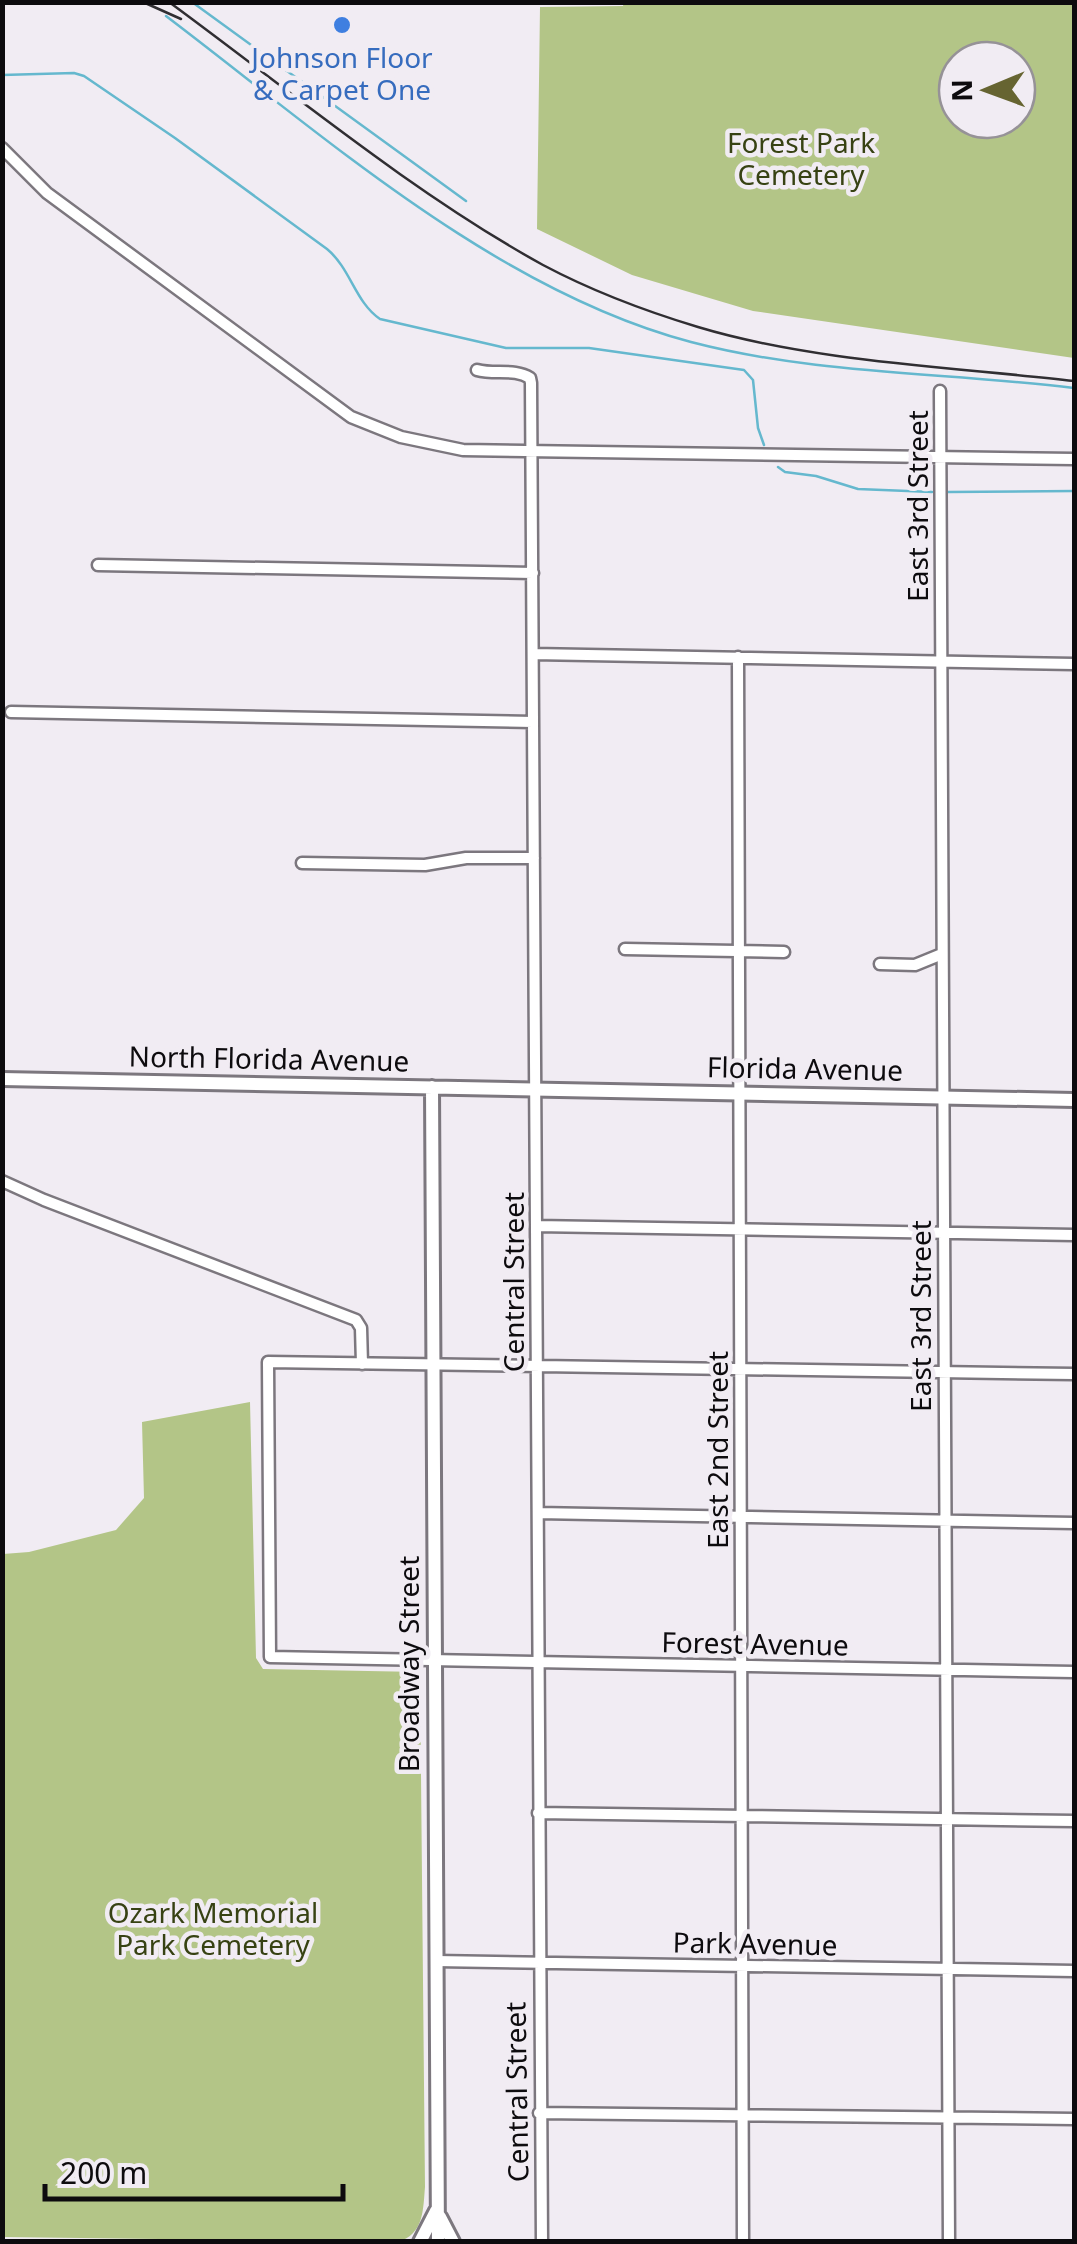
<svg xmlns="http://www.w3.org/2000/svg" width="1077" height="2244" font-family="'Noto Sans',sans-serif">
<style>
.green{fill:#b3c587;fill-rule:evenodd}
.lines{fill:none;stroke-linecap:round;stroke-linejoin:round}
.stream{stroke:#65b8ce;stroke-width:2.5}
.minor-casing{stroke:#7c777e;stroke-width:15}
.tertiary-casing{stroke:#7c777e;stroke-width:18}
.minor{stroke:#fff;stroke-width:10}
.tertiary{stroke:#fff;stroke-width:12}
.rail{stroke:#302e32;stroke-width:2.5}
.shop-dot{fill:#3f7fe0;stroke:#f1ecf3;stroke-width:4}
.labels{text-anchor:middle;stroke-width:9;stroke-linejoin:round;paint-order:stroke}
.shop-label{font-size:28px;fill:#366cbe;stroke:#f1ecf3}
.park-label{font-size:28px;fill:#374213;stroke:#f1ecf3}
.street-label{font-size:28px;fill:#0d0b0e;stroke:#f1ecf3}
</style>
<rect width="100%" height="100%" fill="#f1ecf3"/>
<path class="green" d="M624,2L1074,3V358L753,311L632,275L537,229L540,7L623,6ZM957,60H1017V120H957Z
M250,1402L256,1658L263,1669L420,1672L425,2187C423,2210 424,2234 398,2242L3,2237V1554L29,1552L116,1530L144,1498L142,1422Z"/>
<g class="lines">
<path class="stream" d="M192,2L466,201
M166,16C323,135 497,291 691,342C817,375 946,372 1074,388
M2,75L74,73L84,76L175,138L327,249C351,269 355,302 380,319L506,348H589L744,370L753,380L758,428L764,445
M778,467L785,472L816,476L858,489L932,492
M948,492L1074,491"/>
<defs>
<path id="minor" d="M2,148L47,193L351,417L401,437L463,450L1074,459
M477,370C494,375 515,368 530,378L531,383L542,2242
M940,391L949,2242
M98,565L533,573
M533,654L1074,664
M738,657L743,2242
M11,712L533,722
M302,863L425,865L466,858H534
M625,949L784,952
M880,964L915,965L942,954
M2,1181L44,1200L356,1320L361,1328L362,1364
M536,1226L1074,1235
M1074,1374L268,1362L270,1657L1074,1672
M538,1513L1074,1523
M538,1813L1074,1821
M436,1961L1074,1971
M539,2113L1074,2119"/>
<path id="tertiary" d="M2,1079L1074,1100
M432,1087L438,2242
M440,2217L453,2242
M420,2242L436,2211"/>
</defs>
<use href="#minor" class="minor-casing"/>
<use href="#tertiary" class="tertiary-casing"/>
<use href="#minor" class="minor"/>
<use href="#tertiary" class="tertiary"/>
<path class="rail" d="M143,2L181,19
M169,2C289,90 414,194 543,265C592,291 645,311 698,327C814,362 954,367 1074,381"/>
</g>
<circle class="shop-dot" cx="342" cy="25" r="10"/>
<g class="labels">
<g class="shop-label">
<text x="342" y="68">Johnson Floor<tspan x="342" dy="32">&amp; Carpet One</tspan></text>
</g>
<g class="park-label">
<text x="801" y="153">Forest Park<tspan x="801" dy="32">Cemetery</tspan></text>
<text x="213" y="1923">Ozark Memorial<tspan x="213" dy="32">Park Cemetery</tspan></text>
</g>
<g class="street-label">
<text transform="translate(918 506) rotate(-90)" y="10">East 3rd Street</text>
<text transform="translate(269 1059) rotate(1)" y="10">North Florida Avenue</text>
<text transform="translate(805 1069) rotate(1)" y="10">Florida Avenue</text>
<text transform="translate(514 1282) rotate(-90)" y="10">Central Street</text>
<text transform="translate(921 1316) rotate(-90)" y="10">East 3rd Street</text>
<text transform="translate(718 1450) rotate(-90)" y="10">East 2nd Street</text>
<text transform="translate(755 1644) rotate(1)" y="10">Forest Avenue</text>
<text transform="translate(409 1664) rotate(-90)" y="10">Broadway Street</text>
<text transform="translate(755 1944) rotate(1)" y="10">Park Avenue</text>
<text transform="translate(517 2092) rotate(-91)" y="10">Central Street</text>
</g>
</g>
<rect width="1077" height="2244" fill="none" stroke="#0d0b0e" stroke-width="10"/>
<g transform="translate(987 90) rotate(269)"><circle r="48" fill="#f1ecf3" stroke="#969297" stroke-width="2.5"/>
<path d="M0-8L18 38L0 25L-18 38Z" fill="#666431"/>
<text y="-15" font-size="28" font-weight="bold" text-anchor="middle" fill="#0d0b0e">N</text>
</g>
<path d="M45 2184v15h298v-15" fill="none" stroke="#0d0b0e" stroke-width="5"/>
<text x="60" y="2184" font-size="30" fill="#0d0b0e" stroke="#f1ecf3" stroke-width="8" paint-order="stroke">200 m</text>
</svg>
